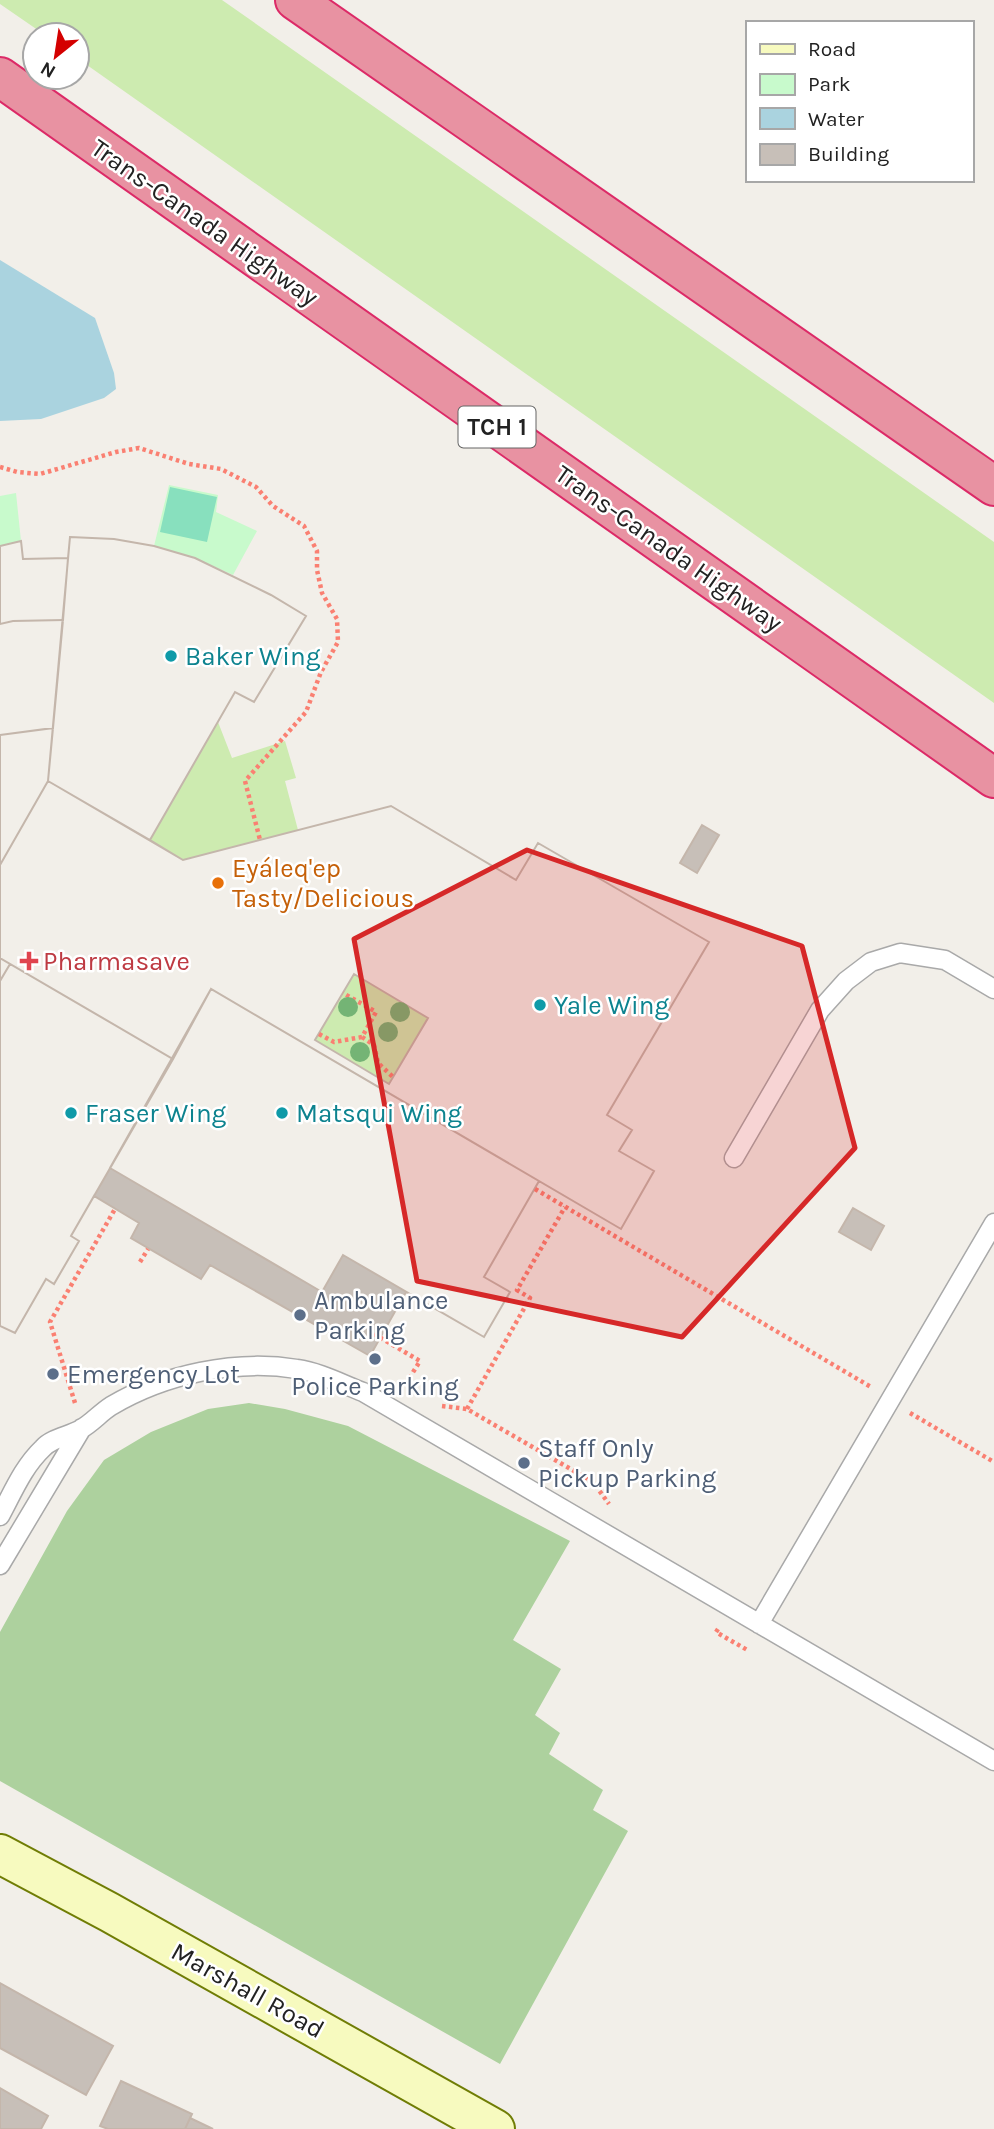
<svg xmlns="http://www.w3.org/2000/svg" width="994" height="2129" font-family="Karla,sans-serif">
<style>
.grass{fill:#cdebb0}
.forest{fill:#add19e}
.park{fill:#c8facc}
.pitch{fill:#88e0be}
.water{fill:#aad3df}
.building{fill:#c7bfb8;stroke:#c4b6ab;stroke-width:2;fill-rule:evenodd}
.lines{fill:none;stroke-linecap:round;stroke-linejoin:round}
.service-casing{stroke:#a9a9a9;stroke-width:21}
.secondary-casing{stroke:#707d05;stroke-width:42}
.motorway-casing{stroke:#dc2a67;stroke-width:42}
.path{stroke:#fa8072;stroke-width:4.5;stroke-dasharray:3.5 3.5;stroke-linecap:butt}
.service{stroke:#fff;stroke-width:18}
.secondary{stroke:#f7fabf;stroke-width:38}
.motorway{stroke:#e892a2;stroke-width:38}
.tree{fill:#74b475}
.marked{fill:#d62828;fill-opacity:0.2;stroke:#d62828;stroke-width:5;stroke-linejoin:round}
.culture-dot{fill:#0f9aa8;stroke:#fff;stroke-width:2.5}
.food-dot{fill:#e8710a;stroke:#fff;stroke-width:2.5}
.health-dot{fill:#e0444e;stroke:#fff;stroke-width:2.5}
.service-dot{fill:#5c6f8a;stroke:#fff;stroke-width:2.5}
.labels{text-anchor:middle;stroke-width:5;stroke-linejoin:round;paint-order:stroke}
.shield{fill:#fff;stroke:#646464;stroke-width:2}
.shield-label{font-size:24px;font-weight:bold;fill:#222}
.street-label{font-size:26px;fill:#222;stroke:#fff}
.culture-label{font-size:26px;fill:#0d838f;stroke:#fff;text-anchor:start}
.food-label{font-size:26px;fill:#c56008;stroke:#fff;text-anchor:start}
.health-label{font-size:26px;fill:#be3a42;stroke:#fff;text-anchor:start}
.service-label{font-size:26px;fill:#4e5e75;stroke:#fff;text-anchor:start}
</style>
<rect width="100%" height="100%" fill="#f2efe9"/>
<path class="grass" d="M0,0H222L994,542V703L77,58V35H45L0,4Z
M218,722L232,758L285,741L296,778L285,781L298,830L183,860L150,840Z
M354,974L428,1018L389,1084L315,1040Z"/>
<path class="forest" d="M249,1403L285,1409L348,1426L570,1541L513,1640L561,1669L535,1715L560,1733L549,1754L603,1790L593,1810L628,1831L500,2064L0,1781V1632L67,1511L104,1460L151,1432L208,1409Z"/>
<path class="park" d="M169,485L218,495L216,512L257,531L233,575L195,558L154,546Z
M16,493L21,541L0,546V496Z"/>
<path class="pitch" d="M170,487L217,497L207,542L160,532Z"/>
<path class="water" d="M0,260L95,318L114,373L116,389L104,398L41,419L0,421Z"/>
<path class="building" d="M70,537L114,539L154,546L195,558L271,595L306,616L254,702L235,692L150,840L183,860L391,806L516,880L538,843L709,942L607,1115L632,1130L619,1151L654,1171L621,1229L539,1181L484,1277L510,1292L484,1337L406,1292L370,1356L210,1265L201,1279L131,1238L139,1223L94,1196L71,1236L79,1241L54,1284L46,1279L15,1333L0,1326V735L53,728L63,620L13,621L0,624V546L21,541L23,559L68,558ZM354,974L428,1018L389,1084L315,1040Z
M70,537L114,539L154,546L195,558L271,595L306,616L254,702L235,692L150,840L48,781Z
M21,541L23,559L68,558L63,620L13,621L0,624V546Z
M53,728L48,781L0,865V735Z
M48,781L183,860L391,806L516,880L538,843L709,942L607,1115L632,1130L619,1151L654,1171L621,1229L211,989L173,1059L0,958V865ZM354,974L428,1018L389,1084L315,1040Z
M702,825L719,835L697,873L680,863Z
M0,958L10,964L0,981Z
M10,964L173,1059L71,1236L79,1241L54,1284L46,1279L15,1333L0,1326V981Z
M211,989L539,1181L484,1277L510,1292L484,1337L343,1255L322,1292L110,1168Z
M853,1208L884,1226L871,1250L839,1232Z
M0,1983L113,2046L86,2095L0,2048Z
M121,2081L192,2114L185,2129H108L100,2126Z
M0,2088L48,2116L41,2129H0Z
M190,2118L213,2129H185Z"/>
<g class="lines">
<defs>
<path id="service" d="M734,1158L820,1010L846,981L871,962L900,953L945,960L994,989
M0,1516C13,1492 23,1467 43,1448C52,1438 69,1436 81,1429C92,1423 100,1413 111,1406C165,1374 235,1359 297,1369C319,1372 342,1384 363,1392L994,1761
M0,1565L82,1428
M759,1624L994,1223"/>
<path id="secondary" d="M0,1854L109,1912L495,2129"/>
<path id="motorway" d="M295,0L994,486
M0,77L994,778"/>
</defs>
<use href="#service" class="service-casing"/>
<use href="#secondary" class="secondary-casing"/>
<use href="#motorway" class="motorway-casing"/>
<path class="path" d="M0,467L17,472L40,474L116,452L139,448L189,464L221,469L256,487L273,506L304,526L317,551V570L322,593L337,619L338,642L321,672L306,712L245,781L260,840
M319,1034L334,1042L362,1037L376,1012L343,993
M362,1037L374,1045L378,1063L393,1077
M535,1189L871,1387
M140,1262L148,1249
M374,1334L420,1361L405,1385L407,1386
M75,1403L50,1322L115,1209
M442,1406L467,1409L593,1482L609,1504
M467,1409L530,1298L517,1290L565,1207
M910,1413L994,1462
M718,1629L716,1632L749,1651"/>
<use href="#service" class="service"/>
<use href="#secondary" class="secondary"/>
<use href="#motorway" class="motorway"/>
</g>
<g class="tree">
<circle cx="348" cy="1007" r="10"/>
<circle cx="400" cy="1012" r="10"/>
<circle cx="388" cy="1032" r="10"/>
<circle cx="360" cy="1052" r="10"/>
</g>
<path class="marked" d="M527,850L802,946L855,1148L682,1337L417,1281L354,939Z"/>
<g class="culture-dot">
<circle cx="171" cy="656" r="7"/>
<circle cx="540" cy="1005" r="7"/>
<circle cx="71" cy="1113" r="7"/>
<circle cx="282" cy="1113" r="7"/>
</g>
<circle class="food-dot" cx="218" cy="883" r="7"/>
<path class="health-dot" d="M25.5 950.5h7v7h7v7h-7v7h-7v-7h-7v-7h7z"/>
<g class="service-dot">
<circle cx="300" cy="1315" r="7"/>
<circle cx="375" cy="1359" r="7"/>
<circle cx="53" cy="1374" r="7"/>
<circle cx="524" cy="1463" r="7"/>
</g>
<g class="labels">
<rect class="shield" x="458.5" y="406.5" width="77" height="41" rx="5"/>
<g class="shield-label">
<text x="497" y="435">TCH 1</text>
</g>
<g class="street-label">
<text transform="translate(205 222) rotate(35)" y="9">Trans-Canada Highway</text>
<text transform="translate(669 548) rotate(35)" y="9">Trans-Canada Highway</text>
<text transform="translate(248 1990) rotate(29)" y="9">Marshall Road</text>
</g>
<g class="culture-label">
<text x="185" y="665">Baker Wing</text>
<text x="554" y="1014">Yale Wing</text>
<text x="85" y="1122">Fraser Wing</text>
<text x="296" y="1122">Matsqui Wing</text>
</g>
<g class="food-label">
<text x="232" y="877">Eyáleq'ep<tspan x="232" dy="30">Tasty/Delicious</tspan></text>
</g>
<g class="health-label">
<text x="43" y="970">Pharmasave</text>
</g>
<g class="service-label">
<text x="314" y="1309">Ambulance<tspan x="314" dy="30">Parking</tspan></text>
<text x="67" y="1383">Emergency Lot</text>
<text x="375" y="1395" text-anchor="middle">Police Parking</text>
<text x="538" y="1457">Staff Only<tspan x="538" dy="30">Pickup Parking</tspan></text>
</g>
</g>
<rect x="746" y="21" width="228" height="161" fill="#ffffff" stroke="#a7a7a7" stroke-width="2"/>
<rect x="760" y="44" width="35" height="10" fill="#f7fabf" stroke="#a7a7a7" stroke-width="2"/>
<text x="808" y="56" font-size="21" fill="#222222">Road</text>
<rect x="760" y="74" width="35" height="21" fill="#c8facc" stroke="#a7a7a7" stroke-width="2"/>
<text x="808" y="91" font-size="21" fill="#222222">Park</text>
<rect x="760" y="108" width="35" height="21" fill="#aad3df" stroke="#a7a7a7" stroke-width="2"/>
<text x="808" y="126" font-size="21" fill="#222222">Water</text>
<rect x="760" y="144" width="35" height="21" fill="#c7bfb8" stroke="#a7a7a7" stroke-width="2"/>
<text x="808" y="161" font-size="21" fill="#222222">Building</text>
<g transform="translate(56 56) rotate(210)"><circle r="33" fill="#ffffff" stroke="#a7a7a7" stroke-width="2"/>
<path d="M0-5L12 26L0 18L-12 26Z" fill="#d40000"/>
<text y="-10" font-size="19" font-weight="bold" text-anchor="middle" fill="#222222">N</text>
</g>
</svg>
